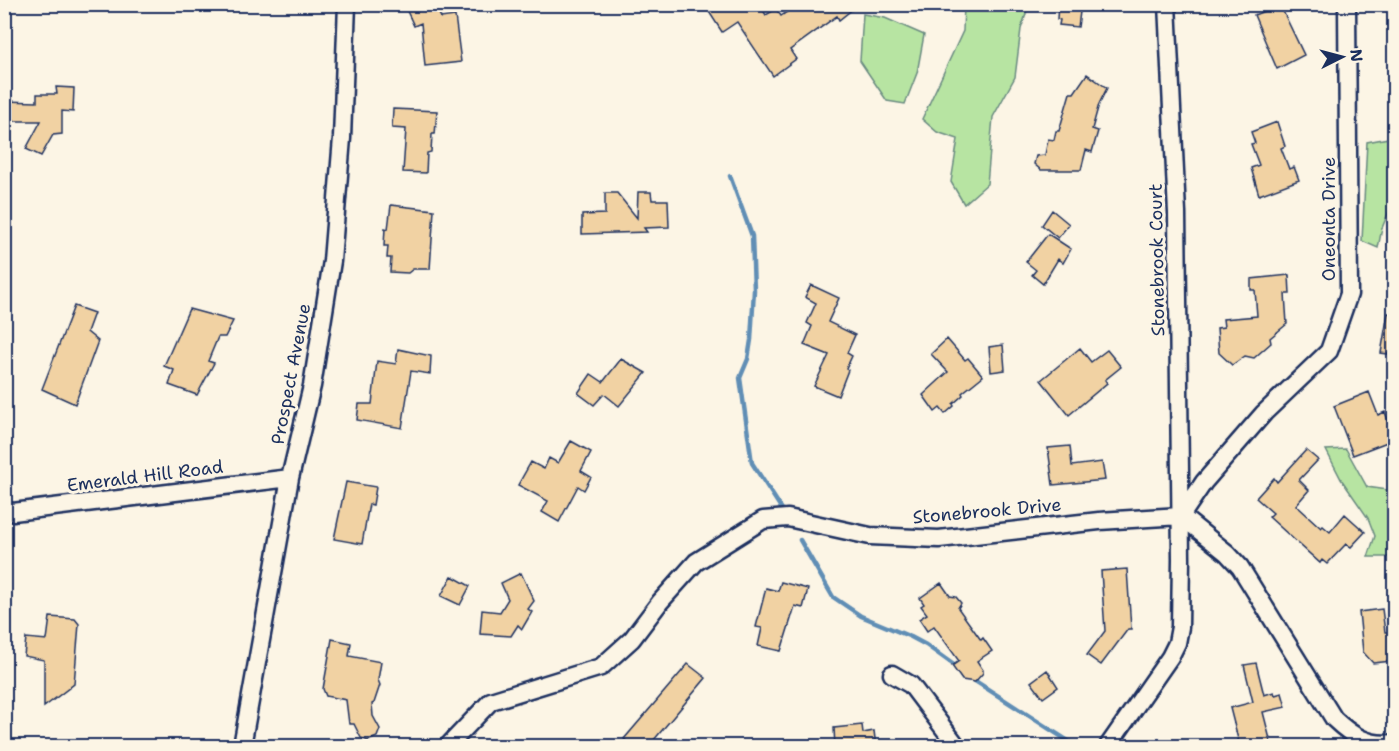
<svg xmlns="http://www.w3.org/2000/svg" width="1399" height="751" font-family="'Shantell Sans',sans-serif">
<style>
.green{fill:#b7e4a2;stroke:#698a80;stroke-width:1.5}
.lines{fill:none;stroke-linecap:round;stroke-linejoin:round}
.stream{stroke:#618eb5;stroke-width:4.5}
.building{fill:#f1d2a3;stroke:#1b2f5e;stroke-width:1.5}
.minor-casing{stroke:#1b2f5e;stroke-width:21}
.minor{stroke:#fcf5e5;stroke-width:16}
.labels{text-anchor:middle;stroke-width:6;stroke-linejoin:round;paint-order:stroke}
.street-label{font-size:18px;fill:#1b2f5e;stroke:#fcf5e5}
</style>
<rect width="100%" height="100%" fill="#fcf5e5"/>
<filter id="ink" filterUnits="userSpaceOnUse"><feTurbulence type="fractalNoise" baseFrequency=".0167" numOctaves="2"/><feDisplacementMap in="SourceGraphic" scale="12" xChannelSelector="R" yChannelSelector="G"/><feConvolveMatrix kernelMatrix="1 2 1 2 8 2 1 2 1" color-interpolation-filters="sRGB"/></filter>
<g filter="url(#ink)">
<path class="green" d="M964,5H1029L1021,29L1015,77L993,117L987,184L964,204L951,182L958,139L937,132L922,119L963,31Z
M863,14L885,18L924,35L917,73L905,104L887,101L860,61Z
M1394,137V199L1382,228L1378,248L1362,241L1367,142Z
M1346,449L1367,487L1394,491V551L1389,557H1368L1375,536L1368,518L1341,479L1326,450Z"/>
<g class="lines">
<path class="stream" d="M730,176L752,236L754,290L751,340L748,359L740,378L752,463L785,514
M800,540L833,597L861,616L911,637L926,645L958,668
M972,679L1076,746"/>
</g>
<path class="building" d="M413,4H435L441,18L455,16L461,62L425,66L421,23L414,26L406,9Z
M704,4H739L742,10L750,4H759L766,15L776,9L781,16L799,4H859L839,20L837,16L790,50L796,59L773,76L737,22L722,32Z
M1058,4H1081L1078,27L1059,25L1060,20L1057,19Z
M1280,5L1304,55L1277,69L1254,15Z
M1087,74L1107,88L1099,104L1092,129L1098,131L1092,152L1086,150L1081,170H1041L1034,164L1036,156L1045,155L1048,139L1054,140L1056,131H1059L1070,93H1074Z
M56,87L74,88L73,112L62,111V134L53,135L41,156L26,149L41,121H4V101L37,102V94H57Z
M393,109L437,111L435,134H432L431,152L427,153L426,173L403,172L406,129L392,128Z
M1277,122L1285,146L1281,148L1289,169L1294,167L1299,180L1259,195L1251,168L1259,165L1251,144L1255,143L1251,132Z
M638,192H651L652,200H668L669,227L644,228L647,232L582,234V215L605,214V193H617L637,218Z
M391,205L434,210L430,269H413L408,273L390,272L391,258H387L388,246H384L385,228L388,229Z
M1052,210L1069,224L1058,238L1042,225Z
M1048,234L1071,249L1063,263L1058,259L1043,284L1032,275L1036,270L1026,262Z
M1289,275L1290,294H1285L1287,324L1270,338L1271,343L1254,358L1245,356L1232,365L1219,353L1217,328L1224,327L1223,319L1257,316L1255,290H1251V279Z
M811,285L839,298L828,322L855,335L847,353L852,356L846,369L848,370L838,396L814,386L829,355L804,345L812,326L807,323L816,303L805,297Z
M74,306L94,313L87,332L98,341L75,404L42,389Z
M189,309L233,321L225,337H218L208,361L214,363L197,395L169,385L174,370L164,366Z
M1388,313L1395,314V355L1381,353Z
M947,339L965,360L968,358L983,376L962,393L963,395L953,404L954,406L945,414L940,408L935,412L923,395L948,372L931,354Z
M1003,345L1005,370L991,372L989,347Z
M1080,348L1091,362L1107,350L1121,367L1105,380L1107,383L1069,415L1041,380Z
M398,349L431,356L430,374L411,371L402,428L357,420L359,404H372L377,361L396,364Z
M621,359L646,373L619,406L604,394L594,405L578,393L591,374L603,382Z
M1369,392L1378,415L1385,412L1395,439L1353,455L1334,406Z
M571,441L591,452L581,471L591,477L584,490L578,486L559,522L542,512L548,501L518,485L531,462L544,469L549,458L558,463Z
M1070,446L1072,466L1102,462L1105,480L1053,485L1048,448Z
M1306,450L1318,460L1299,480L1309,490L1296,505L1321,528L1323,526L1330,532L1345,514L1365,532L1351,547L1346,544L1327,564L1322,560L1320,563L1269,517L1273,513L1256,498L1274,478L1277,482Z
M346,482L376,487L373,505L369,504L362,544L334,539Z
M1127,569L1131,629H1128L1101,665L1087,655L1105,631L1101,571Z
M521,573L534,601L528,609L532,612L522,629L518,625L511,636L480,634L482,610L500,612L508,599L501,583Z
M452,576L470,586L460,605L441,596Z
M781,582L808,589L803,608L795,606L781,651L758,646L762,628L756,627L766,588L778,591Z
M941,583L950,596L956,597L961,603L958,608L981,640L983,638L992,651L977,661L983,670V673L975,682L962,680L952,666L959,661L934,626L927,631L919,619L927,614L921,606L924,604L920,598Z
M1382,609L1385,632H1389L1392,661L1373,663L1363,652L1359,612Z
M50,617L75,619L79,624L74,684L44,707V660L24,656L26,638L47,640Z
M332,639L351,643L349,656L381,662L378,680L380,685L374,703L372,704L373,716L380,729L377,737L368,741L361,738L354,724H349L346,700L326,696L323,689Z
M1256,663L1264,695L1274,692L1275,695L1282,693L1286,707L1263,712L1272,747H1240L1230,708L1253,702L1244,665Z
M688,664L706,678L648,747H634L624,739Z
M1047,670L1058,687L1043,698L1031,682Z
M862,725L863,733L874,731L876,747H835L834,728Z"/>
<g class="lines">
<defs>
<path id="minor" d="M4,510L13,512L290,478
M1181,516L1204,482L1264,413L1329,351L1349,294L1347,4
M892,674L911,685L957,746
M242,746L290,478L312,386L332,261L342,138L347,4
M448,746L491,701L601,667L632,639L660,602L696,562L763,520L788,518L870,536L939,539L1099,521L1181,516L1227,553L1240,567L1334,719C1352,736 1369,747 1394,743
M1108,746L1170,657L1177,643L1180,627L1181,559L1177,213L1167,4"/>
</defs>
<use href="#minor" class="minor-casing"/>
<use href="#minor" class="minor"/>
</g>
</g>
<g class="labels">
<g class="street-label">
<text transform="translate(1329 219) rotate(-90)" y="6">Oneonta Drive</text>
<text transform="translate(1157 260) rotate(-91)" y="6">Stonebrook Court</text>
<text transform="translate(291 374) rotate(-79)" y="6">Prospect Avenue</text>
<text transform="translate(145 476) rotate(-7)" y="6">Emerald Hill Road</text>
<text transform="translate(987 511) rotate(-5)" y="6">Stonebrook Drive</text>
</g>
</g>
<rect width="1399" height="751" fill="none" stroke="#fcf5e5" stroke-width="24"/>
<rect x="12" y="12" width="1375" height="727" fill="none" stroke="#1b2f5e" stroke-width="2" filter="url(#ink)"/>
<g transform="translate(1342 57) rotate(84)" stroke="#fcf5e5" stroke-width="4.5" paint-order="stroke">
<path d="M0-4.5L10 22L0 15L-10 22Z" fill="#1b2f5e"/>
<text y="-9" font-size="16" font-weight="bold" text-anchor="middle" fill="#1b2f5e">N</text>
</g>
</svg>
